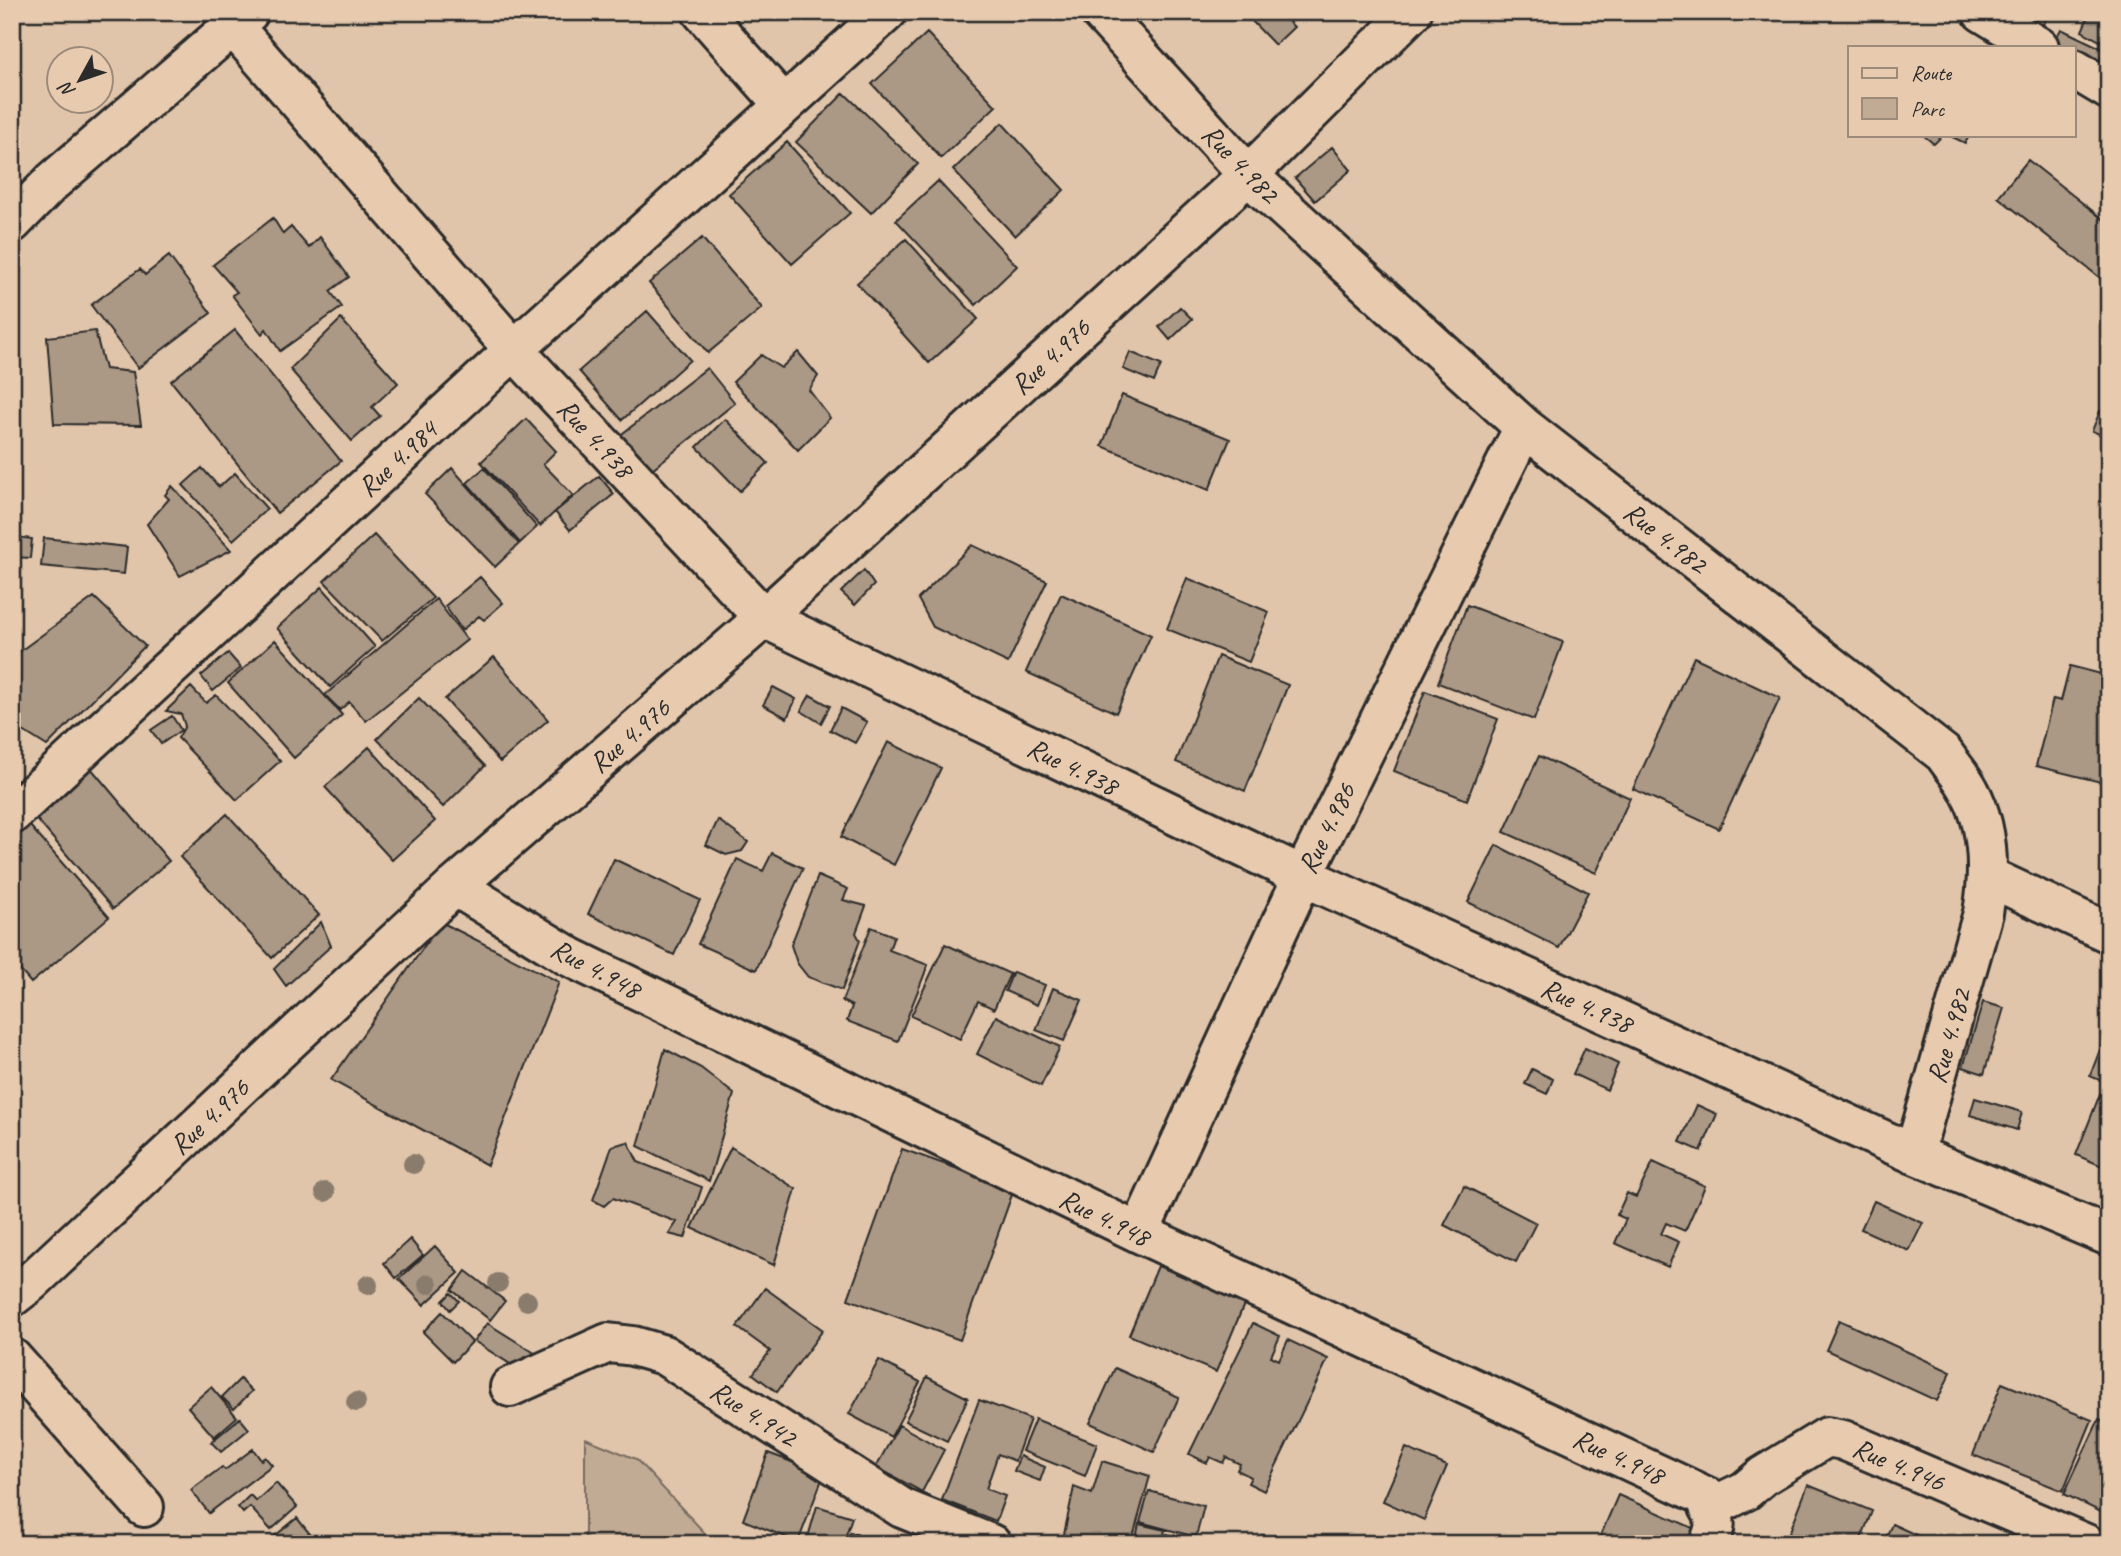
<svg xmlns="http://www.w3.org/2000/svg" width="2121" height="1556" font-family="Caveat,sans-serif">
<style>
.green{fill:#c2ab94;stroke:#766b60;stroke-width:2}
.building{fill:#ab9885;stroke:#2b2b2b;stroke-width:2}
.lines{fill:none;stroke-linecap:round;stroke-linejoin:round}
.minor-casing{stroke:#2b2b2b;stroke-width:44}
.minor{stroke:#e8cbaf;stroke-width:38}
.tree{fill:#897b6d}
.labels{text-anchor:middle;stroke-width:5;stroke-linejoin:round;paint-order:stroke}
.street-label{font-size:28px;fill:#2b2b2b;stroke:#e8cbaf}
</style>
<rect width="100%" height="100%" fill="#e0c5aa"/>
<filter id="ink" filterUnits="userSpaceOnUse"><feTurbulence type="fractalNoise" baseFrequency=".0143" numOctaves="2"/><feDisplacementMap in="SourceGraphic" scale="14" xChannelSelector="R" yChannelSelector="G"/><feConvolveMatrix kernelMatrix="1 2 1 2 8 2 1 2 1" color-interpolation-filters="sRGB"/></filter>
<g filter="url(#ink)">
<path class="green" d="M585,1438L636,1459L715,1544H585Z"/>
<path class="building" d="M1249,12H1279L1294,27L1275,45L1246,15Z
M2013,12H2051L2040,29Z
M2090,12H2109V46L2082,31Z
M2061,29L2105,50L2097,67L2074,56V47L2052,46Z
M927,33L996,106L941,158L872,84Z
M844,93L918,164L871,213L796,142Z
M1002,123L1064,190L1015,236L953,170Z
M1923,135H1943L1934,144Z
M1948,135H1970L1965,143Z
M787,142L850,213L792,264L729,194Z
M1332,147L1351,170L1315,201L1295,178Z
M2028,160L2109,224V285L1998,197Z
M938,181L1017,266L976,305L896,220Z
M273,218L283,234L291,227L309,248L320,237L349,277L330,291L342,307L280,351L266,329L262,334L232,295L237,292L213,265Z
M702,238L762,308L708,353L649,283Z
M906,239L978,319L929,363L857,283Z
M169,256L211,313L138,368L91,305L140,269L145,275Z
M1180,307L1192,319L1170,340L1159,327Z
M647,311L690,360L622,420L579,371Z
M341,319L398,383L372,407L380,416L352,441L290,369Z
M235,330L341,461L277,513L171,381Z
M95,331L105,369L133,372L141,425L54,424L47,337Z
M798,352L818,376L809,390L830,418L798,450L733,382L761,355L781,368Z
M1130,352L1161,365L1154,382L1123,369Z
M707,368L735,403L647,473L618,437Z
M1122,395L1230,439L1209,490L1102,446Z
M2100,411L2109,415V438L2092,431Z
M526,419L556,451L543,464L573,495L540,526L481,462Z
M725,419L768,463L740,491L697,447Z
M202,468L219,487L235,473L267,509L233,540L183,485Z
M452,468L519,544L495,567L425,494Z
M484,468L537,527L520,543L467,483Z
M599,476L614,494L570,530L555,512Z
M172,486L231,550L180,576L147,524L169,499L165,495Z
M374,535L433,598L382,641L324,581Z
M17,537L32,539L30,558L15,557Z
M44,538L127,547L124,574L41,566Z
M972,545L1047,581L1008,663L933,627L918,599Z
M864,570L874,585L855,605L841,592Z
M480,577L503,603L484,620L479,616L462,630L445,606Z
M1187,578L1269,612L1249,662L1167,629Z
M322,587L375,647L330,687L277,628Z
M1061,594L1151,635L1116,713L1026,672Z
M94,597L145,646L47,746L12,724V657Z
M436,599L467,640L366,721L349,702L340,710L325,695Z
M1467,605L1563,642L1534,720L1438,683Z
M275,640L342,715L294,758L228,683Z
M228,653L241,668L213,691L201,676Z
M1218,656L1288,685L1245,791L1176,762Z
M494,657L548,720L500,762L445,699Z
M1694,657L1780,698L1719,829L1633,789Z
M2070,666L2109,676V784L2036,766L2053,699L2061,701Z
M191,687L206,703L216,695L280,761L237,800L178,738L185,726L181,714L166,711Z
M773,687L796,699L787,718L763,705Z
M1425,691L1498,719L1467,800L1394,771Z
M810,695L830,706L821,723L801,711Z
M419,698L485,766L443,807L377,739Z
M841,708L867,722L855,743L830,730Z
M172,716L181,730L161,744L151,730Z
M888,742L941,768L894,865L841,837Z
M369,747L435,821L392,860L325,787Z
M1539,756L1630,798L1596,873L1504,832Z
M85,761L169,861L113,909L28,809Z
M227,814L319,915L272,958L180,857Z
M718,820L748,842L742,851L726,855L706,845Z
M30,826L109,917L31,983L12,961V841Z
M1496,845L1588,892L1559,948L1468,902Z
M772,853L803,868L756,970L698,944L737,859L763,871Z
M614,859L700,900L674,955L588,914Z
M818,876L848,889L843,900L866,906L856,933L860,940L842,990L808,977L797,963L791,945Z
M321,922L331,946L286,986L274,969Z
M441,922L559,982L487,1165L331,1080Z
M871,927L894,936L889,950L928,965L898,1041L847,1021L852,1006L842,1001Z
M945,944L1010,974L994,1009L978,1001L960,1039L911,1016Z
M1013,972L1045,985L1037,1005L1005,991Z
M1053,988L1082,1000L1064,1041L1036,1030Z
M1983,1002L2004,1008L1984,1074L1963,1067Z
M996,1016L1060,1047L1041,1086L977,1054Z
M2109,1026V1084L2090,1076Z
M1585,1048L1618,1064L1607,1090L1573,1074Z
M665,1049L701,1068L734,1094L709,1181L638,1146Z
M1532,1069L1553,1079L1547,1094L1525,1084Z
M2102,1089L2109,1091V1169L2076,1155Z
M1975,1098L2022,1112L2017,1130L1970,1115Z
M1697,1105L1717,1114L1701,1151L1680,1142Z
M628,1142L638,1162L702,1187L685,1238L669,1234L677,1222L613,1198L604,1206L593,1200L612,1146Z
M731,1147L796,1189L774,1265L692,1228Z
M902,1149L1014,1189L960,1340L848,1299Z
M1653,1162L1705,1186L1685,1231L1666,1223L1661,1234L1679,1242L1668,1267L1615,1243L1626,1219L1617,1215L1627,1193L1636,1197Z
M1464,1186L1536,1223L1516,1262L1444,1225Z
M1874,1201L1923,1223L1909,1251L1861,1229Z
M410,1239L423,1255L396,1278L384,1263Z
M435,1246L459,1273L424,1305L399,1279Z
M1158,1266L1245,1302L1216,1372L1129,1335Z
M466,1271L505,1301L490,1320L452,1290Z
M765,1288L823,1330L777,1392L753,1374L770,1351L737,1327Z
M451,1293L459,1301L450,1310L443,1301Z
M442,1312L472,1342L453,1362L423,1332Z
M1839,1320L1951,1372L1937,1401L1826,1350Z
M487,1323L541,1357L529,1376L474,1341Z
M1253,1323L1280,1336L1271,1356L1279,1360L1288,1340L1328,1359L1264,1491L1248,1483L1251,1477L1237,1470L1240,1464L1226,1457L1223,1463L1210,1457L1207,1463L1189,1454Z
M879,1360L920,1382L891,1437L849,1414Z
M1115,1368L1179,1397L1154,1452L1090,1423Z
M927,1377L968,1398L947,1441L905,1421Z
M240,1379L252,1391L234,1409L222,1397Z
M2002,1383L2092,1420L2063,1491L1973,1455Z
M211,1387L237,1417L214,1437L188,1407Z
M979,1400L1030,1419L1015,1461L998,1454L986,1489L1005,1496L996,1521L942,1500Z
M240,1418L249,1429L221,1452L211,1442Z
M1035,1419L1097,1444L1085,1476L1022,1451Z
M2099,1419L2109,1424V1516L2064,1494Z
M899,1425L944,1450L922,1492L876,1467Z
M1406,1448L1447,1466L1424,1520L1383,1501Z
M253,1449L261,1460L265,1457L272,1465L209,1513L191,1490L222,1467L225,1470Z
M768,1453L824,1474L798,1542L743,1520Z
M1020,1456L1045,1467L1040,1481L1014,1471Z
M1102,1461L1150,1476L1131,1544H1077L1063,1539L1074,1487L1092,1494Z
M276,1483L297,1507L271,1530L250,1507L243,1513L238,1507L250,1495L256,1501Z
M1808,1485L1872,1511L1859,1544H1785Z
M1149,1491L1204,1506L1196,1537L1140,1522Z
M1618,1495L1711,1536L1707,1544H1597Z
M817,1506L852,1517L843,1544H806Z
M297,1518L318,1544H265Z
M1139,1524L1165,1530L1162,1544L1136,1538Z
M1892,1524L1936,1544H1883Z
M850,1532L879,1542L878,1544H846Z
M1167,1534L1193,1542V1544H1164Z
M1262,1535L1307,1542V1544H1260Z"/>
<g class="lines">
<defs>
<path id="minor" d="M702,12L783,104
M1100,12L1248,175L1524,427L1944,754C1952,766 1963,778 1969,790C1990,828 1990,871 1983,913L1914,1154
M1982,12L2039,47
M233,26L514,350L764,618L1303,876L1914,1154L2109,1236
M2074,69L2109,90
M12,223L52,182L249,12
M12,814L514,350L887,12
M1989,877L2109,933
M455,886L570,957L1139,1233L1720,1503L1709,1507C1718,1521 1715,1529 1709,1544
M1139,1233L1303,876L1524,427
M12,1297L30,1283L455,886L764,618L1248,175L1412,12
M12,1358L144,1507
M510,1387L608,1343L633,1346L664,1355L902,1508L991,1544
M1720,1503L1745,1491L1763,1476L1827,1437L1843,1440L2086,1544"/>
</defs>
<use href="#minor" class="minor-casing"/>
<use href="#minor" class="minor"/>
</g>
<g class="tree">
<circle cx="413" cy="1164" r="10"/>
<circle cx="325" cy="1192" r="10"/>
<circle cx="498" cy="1283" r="10"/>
<circle cx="428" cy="1284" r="10"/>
<circle cx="368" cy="1285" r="10"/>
<circle cx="527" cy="1301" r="10"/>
<circle cx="356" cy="1402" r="10"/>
</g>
</g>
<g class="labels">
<g class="street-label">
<text transform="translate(1241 163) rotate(46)" y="10">Rue 4.982</text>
<text transform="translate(1050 356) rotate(-43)" y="10">Rue 4.976</text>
<text transform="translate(596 438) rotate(47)" y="10">Rue 4.938</text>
<text transform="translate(397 458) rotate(-43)" y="10">Rue 4.984</text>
<text transform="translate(1666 537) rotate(38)" y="10">Rue 4.982</text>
<text transform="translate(629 735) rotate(-41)" y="10">Rue 4.976</text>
<text transform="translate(1073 766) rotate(26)" y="10">Rue 4.938</text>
<text transform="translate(1326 828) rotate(-64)" y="10">Rue 4.986</text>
<text transform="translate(596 968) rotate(28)" y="10">Rue 4.948</text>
<text transform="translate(1587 1005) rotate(24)" y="10">Rue 4.938</text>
<text transform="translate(1948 1036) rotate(-74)" y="10">Rue 4.982</text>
<text transform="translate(209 1116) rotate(-43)" y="10">Rue 4.976</text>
<text transform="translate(1105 1217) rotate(26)" y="10">Rue 4.948</text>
<text transform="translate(754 1413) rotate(33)" y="10">Rue 4.942</text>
<text transform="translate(1619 1456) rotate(25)" y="10">Rue 4.948</text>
<text transform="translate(1899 1464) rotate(23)" y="10">Rue 4.946</text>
</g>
</g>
<rect width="2121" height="1556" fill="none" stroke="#e8cbaf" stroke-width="42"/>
<rect x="21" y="21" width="2079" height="1514" fill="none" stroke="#2b2b2b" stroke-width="2.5" filter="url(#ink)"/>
<rect x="1848" y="46" width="228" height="91" fill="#e8cbaf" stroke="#9c8b7a" stroke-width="2"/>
<rect x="1862" y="68" width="35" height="10" fill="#e8cbaf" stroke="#9c8b7a" stroke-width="2"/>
<text x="1911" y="80" font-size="21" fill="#2b2b2b">Route</text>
<rect x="1862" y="98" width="35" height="21" fill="#c2ab94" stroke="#9c8b7a" stroke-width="2"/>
<text x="1911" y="116" font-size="21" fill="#2b2b2b">Parc</text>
<g transform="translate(80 80) rotate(230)"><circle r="33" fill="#e8cbaf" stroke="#9c8b7a" stroke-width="2"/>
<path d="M0-5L12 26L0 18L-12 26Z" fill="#2b2b2b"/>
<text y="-10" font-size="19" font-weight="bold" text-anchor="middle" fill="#2b2b2b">N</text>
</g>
</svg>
